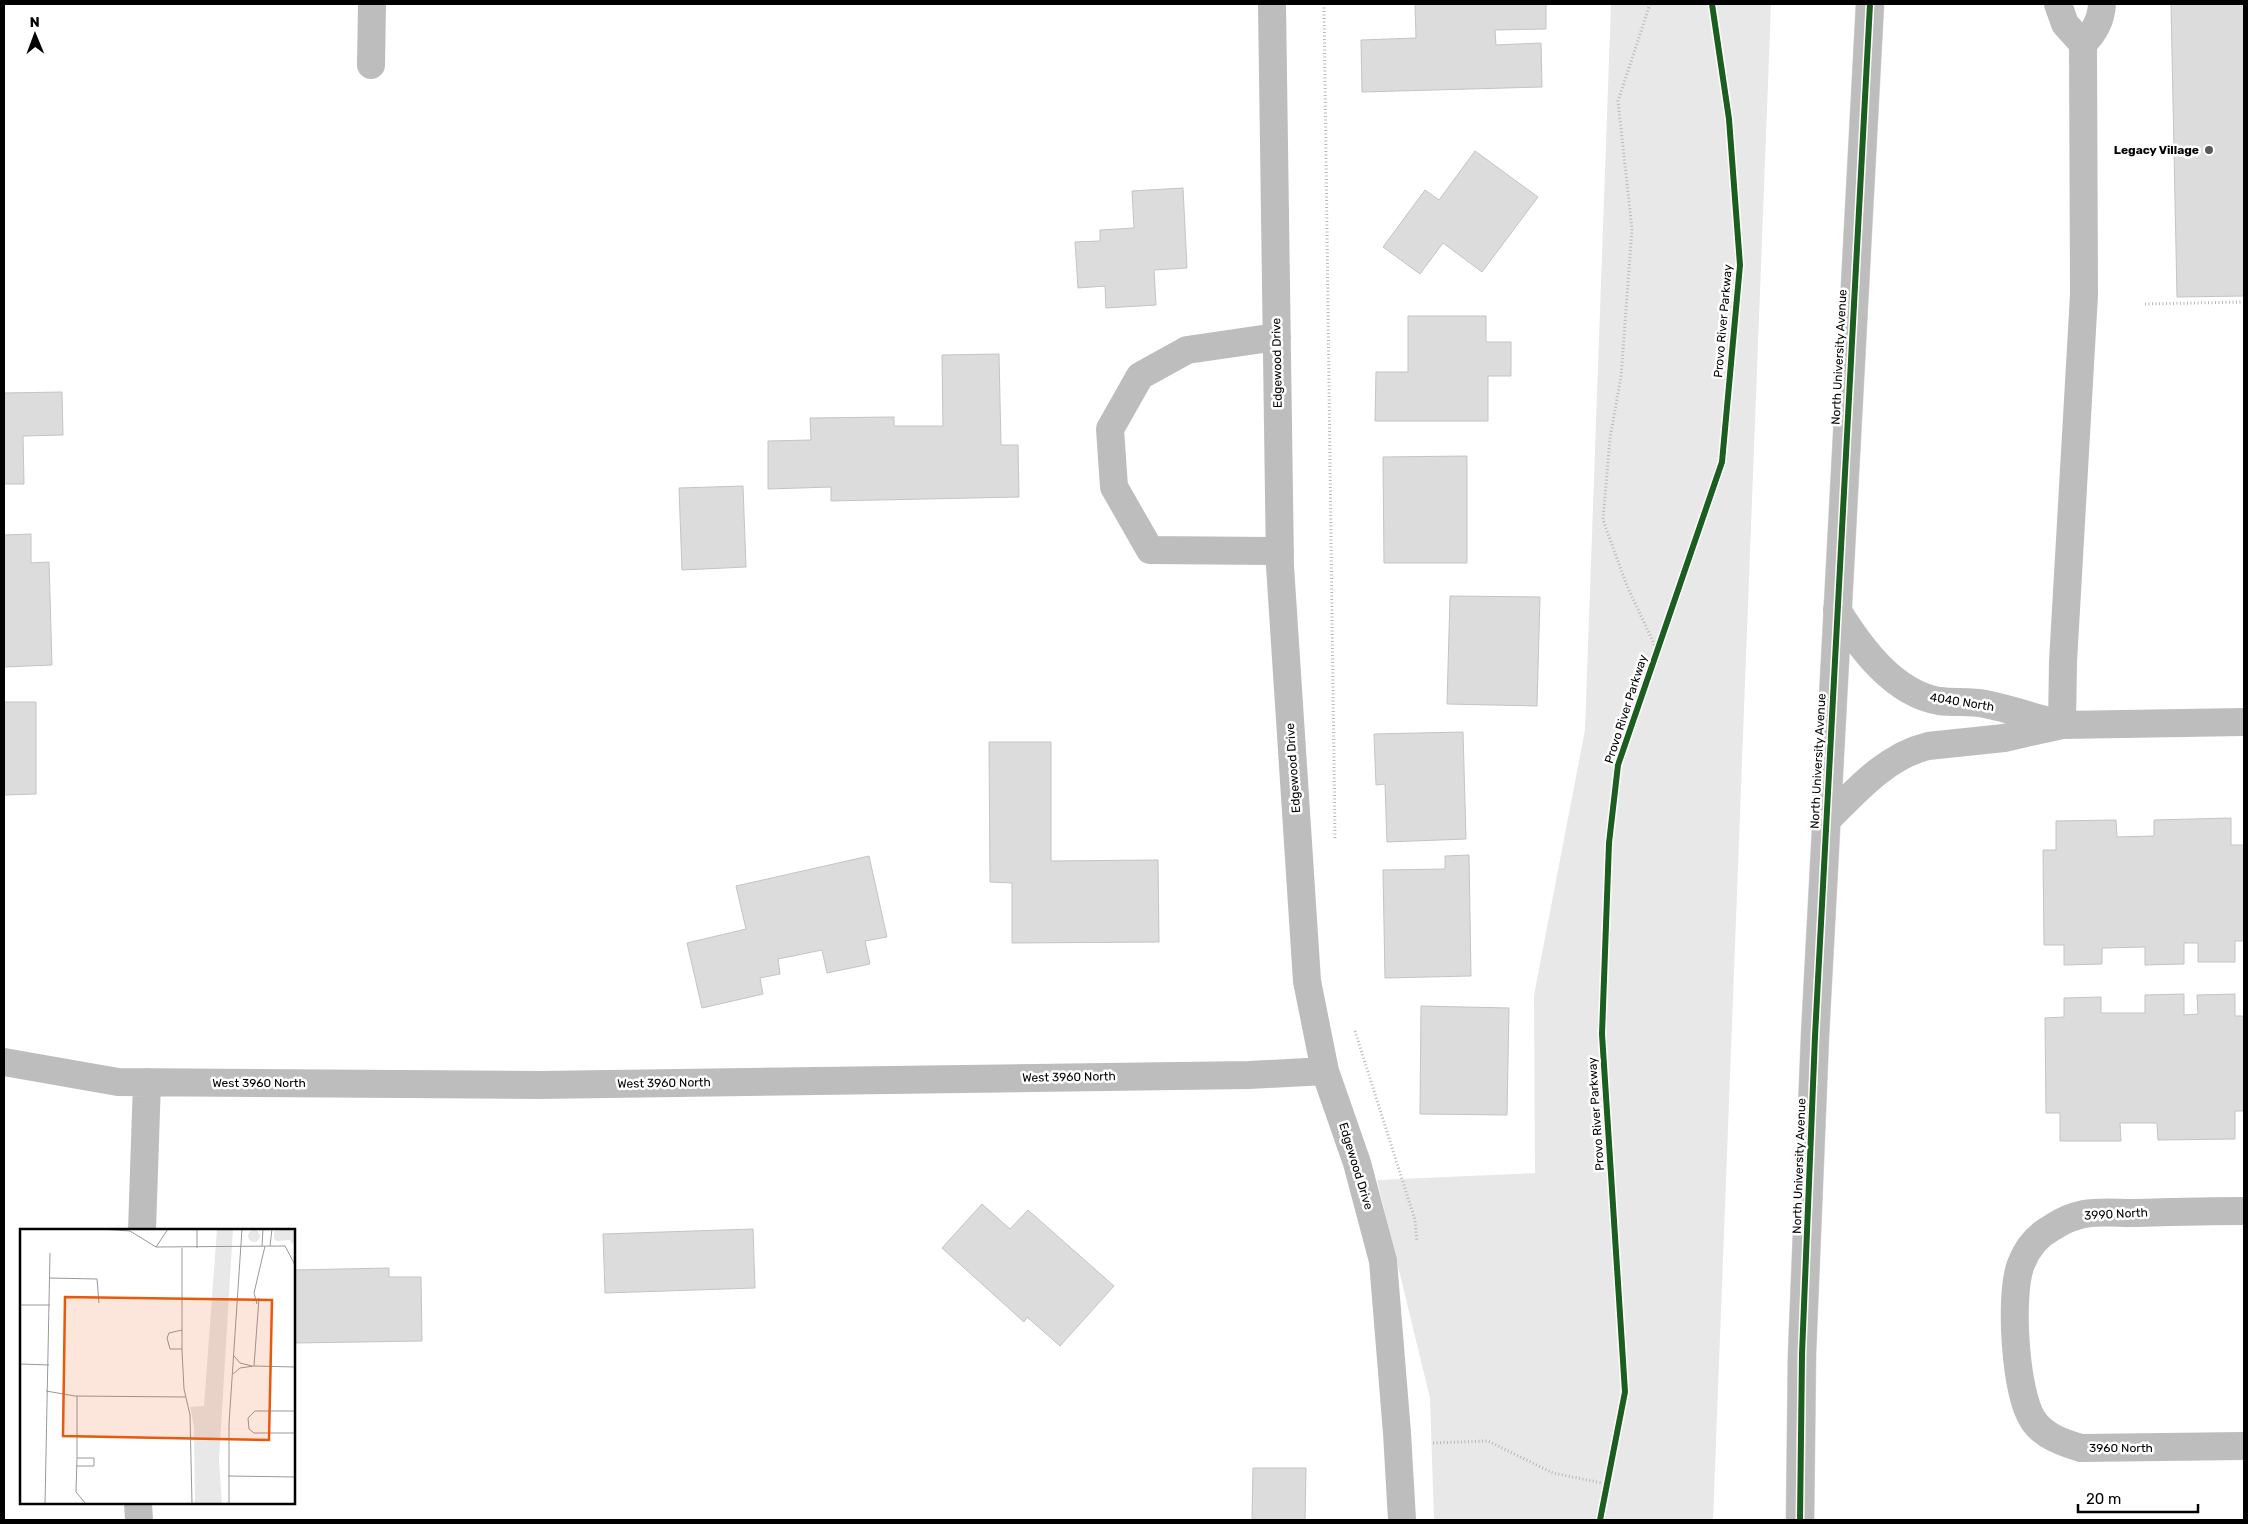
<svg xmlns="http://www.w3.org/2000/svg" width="2248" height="1524" font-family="Rubik,sans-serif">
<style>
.green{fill:#e8e8e8}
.building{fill:#dcdcdc;stroke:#c4c4c4}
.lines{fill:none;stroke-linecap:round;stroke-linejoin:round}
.highway-casing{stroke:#dbdbdb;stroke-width:29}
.path{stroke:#b8b8b8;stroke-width:3;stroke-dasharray:1 2.5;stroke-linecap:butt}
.minor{stroke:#bdbdbd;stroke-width:28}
.highway{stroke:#bdbdbd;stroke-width:28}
.cycleway-casing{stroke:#fff;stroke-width:9}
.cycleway{stroke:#1b5e20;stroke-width:6}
.poi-dot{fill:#595959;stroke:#fff;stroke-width:2}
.labels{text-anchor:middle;stroke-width:5;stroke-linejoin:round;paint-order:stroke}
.poi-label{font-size:12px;font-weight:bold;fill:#000;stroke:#fff;text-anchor:end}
.street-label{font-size:12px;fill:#000;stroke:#fff}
.inset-road{fill:none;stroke:#999;stroke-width:1}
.view{fill:#e8590c;fill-opacity:0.15;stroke:#e8590c;stroke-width:2.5}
.inset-edge{fill:none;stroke:#000;stroke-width:2.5}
</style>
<rect width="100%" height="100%" fill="#fff"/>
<path class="green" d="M1611,4H1771L1713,1520H1434L1430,1398L1377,1180L1535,1173L1534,995L1585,730Z"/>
<path class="building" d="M1415,4H1546V29L1495,30L1496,45L1541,43L1542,87L1362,92L1361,40L1416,38Z
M2171,4H2244V296L2177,297Z
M1475,151L1538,197L1482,272L1443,243L1420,274L1383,247L1425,190L1439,200Z
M1183,188L1187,268L1154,270L1156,305L1106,308L1105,286L1078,288L1075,242L1100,241V230L1134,228L1132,191Z
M1408,316H1486V342H1511V376H1488V421H1375L1376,372H1408Z
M999,354L1001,445H1018L1019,497L831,501V487L768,489V441L811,440L810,418L894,417V426H943L942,355Z
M62,392L63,435L23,436L24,484H4V393Z
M1467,456V563H1384L1383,457Z
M743,486L746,567L682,570L679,488Z
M31,534V563L49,562L52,665L4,667V535Z
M1450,596L1540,597L1537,706L1447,704Z
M4,702H36V794L4,795Z
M1463,732L1466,839L1387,842L1385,784L1376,785L1374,734Z
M989,742H1051V861L1158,860L1159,942L1012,943V883L990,882Z
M2231,818V845H2244V941H2235V962H2198V943H2184V964L2145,965V947L2102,948V964L2064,965V945H2044L2043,850H2056V821L2116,820L2117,837L2154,836V820Z
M1469,855L1471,976L1385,978L1383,870L1445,869V856Z
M869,856L887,937L865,941L870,964L827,973L822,950L778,959L780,974L760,978L763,994L702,1008L687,943L746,929L736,886Z
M2184,994V1015L2198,1014L2197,995L2235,994V1016H2244V1111H2235V1139L2158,1140L2157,1123H2120L2121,1141H2060V1113H2046L2045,1018L2064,1017V998L2101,997V1013H2145V995Z
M1421,1006L1509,1008L1507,1115L1420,1114Z
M982,1204L1010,1229L1028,1210L1114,1286L1060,1346L1027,1317L1024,1322L942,1248Z
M753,1229L755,1288L605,1293L603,1234Z
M389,1268V1277H421L422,1341L294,1343V1270Z
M1253,1468H1306L1305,1520H1252Z"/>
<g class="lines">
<defs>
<path id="highway" d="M1800,1520L1802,1354L1815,1036L1870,4"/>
</defs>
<use href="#highway" class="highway-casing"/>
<path class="path" d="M1324,4L1335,840
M1650,4L1618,101L1632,229L1621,377L1610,438L1603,520L1627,586L1657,650
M2145,304L2244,302
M1355,1031L1415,1220L1417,1242
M1433,1443L1488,1441L1553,1473L1607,1484"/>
<path class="minor" d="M1272,4L1280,566L1307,981L1325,1071L1357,1163L1383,1261L1397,1433L1402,1520
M2058,4L2065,24L2083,44L2084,295L2063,662L2062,725
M2083,44C2094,32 2101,21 2102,4
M371,65L372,4
M1277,337L1187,350L1140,376L1110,429L1114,487L1150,550L1280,551
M1837,610C1860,647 1893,693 1939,701C1954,703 1970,701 1985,704C2010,709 2034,717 2058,724
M1826,821C1855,792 1886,756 1928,746L2004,738L2062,725L2244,722
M4,1062L118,1082L540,1085L1249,1075L1325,1071
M2244,1211C2207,1211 2171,1212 2134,1213C2118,1213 2100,1211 2084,1214C2074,1216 2062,1221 2053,1227C2038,1235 2027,1248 2021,1264C2009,1294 2015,1393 2033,1420C2043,1436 2064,1443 2081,1448L2244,1446
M142,1230L147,1082
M138,1503L139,1520"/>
<use href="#highway" class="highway"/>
<defs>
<path id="cycleway" d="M1600,1520L1625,1392L1602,1034L1609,843L1618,765L1722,462L1740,265L1729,119L1712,4
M1800,1520L1802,1354L1815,1036L1870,4"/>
</defs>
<use href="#cycleway" class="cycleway-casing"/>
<use href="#cycleway" class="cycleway"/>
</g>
<circle class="poi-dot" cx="2209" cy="150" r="5"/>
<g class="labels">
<g class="poi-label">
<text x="2199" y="154">Legacy Village</text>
</g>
<g class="street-label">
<text transform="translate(1723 321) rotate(-85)" y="4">Provo River Parkway</text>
<text transform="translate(1839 357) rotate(-87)" y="4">North University Avenue</text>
<text transform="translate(1277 363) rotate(-91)" y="4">Edgewood Drive</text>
<text transform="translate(1962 702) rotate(9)" y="4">4040 North</text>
<text transform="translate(1626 709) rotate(-72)" y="4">Provo River Parkway</text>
<text transform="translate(1818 761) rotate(-87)" y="4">North University Avenue</text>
<text transform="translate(1293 768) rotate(-94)" y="4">Edgewood Drive</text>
<text transform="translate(1069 1077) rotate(-1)" y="4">West 3960 North</text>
<text x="259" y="1087">West 3960 North</text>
<text transform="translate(664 1083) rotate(-1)" y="4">West 3960 North</text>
<text transform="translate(1596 1114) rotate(-94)" y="4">Provo River Parkway</text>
<text transform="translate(1356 1166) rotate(73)" y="4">Edgewood Drive</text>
<text transform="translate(1799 1166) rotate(-88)" y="4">North University Avenue</text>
<text transform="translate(2116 1214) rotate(-3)" y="4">3990 North</text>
<text x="2121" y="1452">3960 North</text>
</g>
</g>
<g transform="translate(20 1229)">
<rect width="275" height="275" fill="#fff"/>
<path d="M197,0H213L199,230L202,275H175L174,198L170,178L184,177ZM275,0V12L272,15L270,11L256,12L254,9V2ZM228 7a6 6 0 1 1 12 0a6 6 0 1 1-12 0Z" fill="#e8e8e8"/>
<path class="inset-road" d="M81,0L110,2L136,18L265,17L275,36M242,17L243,0M250,17L252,0M136,18L148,0M162,19V122L164,160L170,186L172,275M177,19V0M30,49L77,50L79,74M237,75L234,64L245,17M0,76H30M162,120H150L147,109L149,104L162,101M214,127L220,134L232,137M0,135L29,136M234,137L239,69M213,145L220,139L234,137L275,138M26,162L55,167L165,168M57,167V229M275,182H235L228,189L229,200L234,204H275M57,237H74V229H57L56,263L66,275M208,247L275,248M25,275L30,24M209,275V195L222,0"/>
<path class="view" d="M45,68L252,71L249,211L43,207Z"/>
<rect width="275" height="275" class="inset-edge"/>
</g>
<rect width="2248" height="1524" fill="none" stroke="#000000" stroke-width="10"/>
<g transform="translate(35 35) rotate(359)" stroke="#ffffff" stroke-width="4" paint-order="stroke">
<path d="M0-4L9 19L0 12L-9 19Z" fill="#000000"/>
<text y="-8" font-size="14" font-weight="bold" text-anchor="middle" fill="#000000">N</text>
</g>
<path d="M2078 1504v8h120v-8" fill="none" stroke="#000000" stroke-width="2.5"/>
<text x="2086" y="1504" font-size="15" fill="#000000" stroke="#ffffff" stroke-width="4" paint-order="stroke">20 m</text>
</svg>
